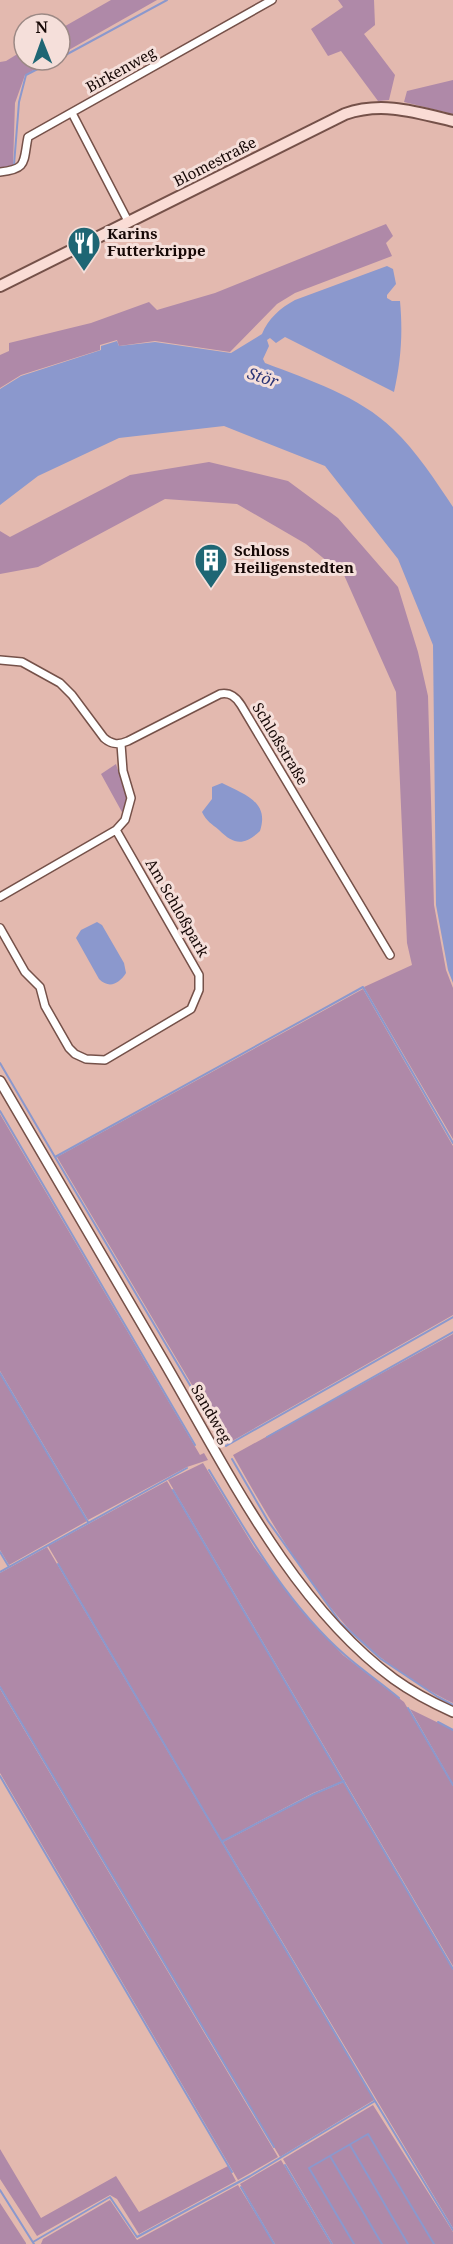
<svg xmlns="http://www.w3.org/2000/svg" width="453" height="2244" font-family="'Noto Serif',serif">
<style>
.green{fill:#af89a8}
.water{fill:#8b98cd}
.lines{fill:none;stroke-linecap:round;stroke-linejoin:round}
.stream{stroke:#8b98cd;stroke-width:2}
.minor-casing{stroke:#755149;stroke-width:10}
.tertiary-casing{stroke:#755149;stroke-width:12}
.secondary-casing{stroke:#755149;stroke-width:14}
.minor{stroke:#fff;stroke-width:7}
.tertiary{stroke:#fff;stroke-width:9}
.secondary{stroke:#fadcd5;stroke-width:10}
.labels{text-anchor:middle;stroke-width:6;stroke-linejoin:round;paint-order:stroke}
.street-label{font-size:15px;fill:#160806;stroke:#f5dfda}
.poi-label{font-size:15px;font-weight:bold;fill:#160806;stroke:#f5dfda;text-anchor:start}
.water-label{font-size:16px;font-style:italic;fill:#2c3576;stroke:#f5dfda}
</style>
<rect width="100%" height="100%" fill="#e3b9af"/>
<path class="green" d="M111,0H157L60,55V29Z
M338,0H374L375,25L364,34L395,75L389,100L378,101L341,51L328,56L311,29L343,7Z
M24,50V60H51L25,75L15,103L13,166L0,168V62L6,61Z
M453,80V114L404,102L407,91Z
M386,224L393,236L386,243L392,256L295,293L277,304L230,352L155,341L119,346L117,340L100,345V350L21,375L0,388V355L9,351V343L91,323L149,302L157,310L215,293Z
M209,462L288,481L338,518L398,587L418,652L428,696L434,905L446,970L453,988V1139L364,987L412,965L407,943L396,692L344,575L306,544L237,504L165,499L38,567L0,574V531L10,537L130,475Z
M116,764C121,782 134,797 123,814L101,774Z
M363,989L453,1146V1315L227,1444L57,1157Z
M0,1114L200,1455L204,1453L208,1460L187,1467L88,1520L0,1371Z
M453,1334V1703C415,1685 367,1651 340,1619C298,1569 265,1512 233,1455Z
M0,1374L87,1521L9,1565L0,1550Z
M203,1463L254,1547L300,1609L343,1655L404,1702L453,1786V1966L168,1480Z
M167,1481L343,1781L313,1793L222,1841L48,1546Z
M47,1547L374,2100L280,2157L0,1686V1573Z
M0,1689L278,2157L238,2180L0,1773Z
M410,1709L453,1730V1784Z
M344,1782L453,1970V2228L223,1842L313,1795Z
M373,2105L453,2232V2244H333L283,2159Z
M0,2149L41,2218L116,2176L139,2212L228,2166L236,2181L139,2234L117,2199L110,2195L37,2236L0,2179Z
M281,2160L331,2244H275L240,2184Z
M238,2185L274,2244H41L43,2239L110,2200L137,2240Z
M0,2203L26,2243V2244H0Z"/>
<path class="water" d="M387,266L393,269L396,284L387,295V298L392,301H400C403,333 401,361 394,392L285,337L276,343L270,338L267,340L269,346L263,359L265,363C309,380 359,396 393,429C417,452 435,480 453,507V983L448,970L436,905L433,645L398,559L325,466L224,426L119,438L38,476L0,505V389L21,376L101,350V346L117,341L119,346L155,342L231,353L262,334C268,319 280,308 295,300Z
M222,783C243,794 270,801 260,831C244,846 234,845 219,830C212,824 206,821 202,812L212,799V787Z
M97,922L102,925L124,963L126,973C119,984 109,989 99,979L76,938L81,930Z"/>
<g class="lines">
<path class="stream" d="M60,58L167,0
M14,165L19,102L26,75L55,60
M0,1063L55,1157
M0,1111L195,1445
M453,1143L363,987L55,1157L226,1446L453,1317
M0,1373L88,1522
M267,1437L453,1332
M232,1459L268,1521L340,1622L381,1659L438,1697L453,1705
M209,1470C248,1535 287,1604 345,1655C362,1670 381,1683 399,1698
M173,1490L453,1969
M0,1552L9,1567
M58,1564L375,2101
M0,1572L187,1468
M0,1687L274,2147
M408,1708L453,1785
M438,1722L453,1730
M0,1776L232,2172
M223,1841L314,1794L344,1781
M350,2145L408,2244
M330,2156L382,2244
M285,2165L332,2244
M241,2187L274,2244
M0,2190L34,2244
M33,2242L110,2197L137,2237L250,2176L375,2101L453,2230
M354,2244L309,2168L368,2134L434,2244"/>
<defs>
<path id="minor" d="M72,113L129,223
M0,172C28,169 23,162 28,137L272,0
M0,660L22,662L60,683L72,695L104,738C112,745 119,745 128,741L220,694C230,692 236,697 241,705L390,955
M0,897L116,830L125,820L131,798L123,771L121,744
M0,928L25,972L40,987L45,1006L69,1048L75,1054L86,1059L105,1060L191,1009L199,990V975L116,830"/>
<path id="tertiary" d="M0,1081C54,1174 109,1267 163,1360C226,1468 291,1603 394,1679C412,1692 433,1703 453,1712"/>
<path id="secondary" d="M0,286L345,114C382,101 416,112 453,121"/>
</defs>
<use href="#minor" class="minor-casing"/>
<use href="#tertiary" class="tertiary-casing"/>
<use href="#secondary" class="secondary-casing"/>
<use href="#minor" class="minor"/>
<use href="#tertiary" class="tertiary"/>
<use href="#secondary" class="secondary"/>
</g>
<defs>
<symbol id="restaurant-pin" viewBox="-11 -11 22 30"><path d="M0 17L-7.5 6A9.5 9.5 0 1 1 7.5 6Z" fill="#1e6674" stroke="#f5dfda"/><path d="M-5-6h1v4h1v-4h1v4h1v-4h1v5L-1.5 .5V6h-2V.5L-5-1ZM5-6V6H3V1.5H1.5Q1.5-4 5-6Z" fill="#fff"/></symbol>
<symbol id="building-pin" viewBox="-11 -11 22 30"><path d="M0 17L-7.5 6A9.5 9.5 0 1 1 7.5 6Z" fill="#1e6674" stroke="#f5dfda"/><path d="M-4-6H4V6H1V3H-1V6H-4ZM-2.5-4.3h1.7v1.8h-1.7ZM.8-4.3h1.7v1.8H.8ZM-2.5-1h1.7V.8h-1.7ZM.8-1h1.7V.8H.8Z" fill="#fff"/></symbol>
</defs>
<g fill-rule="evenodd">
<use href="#restaurant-pin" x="65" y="224" width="38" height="52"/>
<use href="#building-pin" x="192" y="541" width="38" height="52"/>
</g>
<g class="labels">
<g class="street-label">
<text transform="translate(121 70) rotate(-29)" y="5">Birkenweg</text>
<text transform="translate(215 162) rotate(-27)" y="5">Blomestraße</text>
<text transform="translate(280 744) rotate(59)" y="5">Schloßstraße</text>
<text transform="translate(177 908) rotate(60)" y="5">Am Schloßpark</text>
<text transform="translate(211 1414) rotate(60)" y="5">Sandweg</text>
</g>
<g class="poi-label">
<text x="107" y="239">Karins<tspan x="107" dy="17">Futterkrippe</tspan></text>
<text x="234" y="556">Schloss<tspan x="234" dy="17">Heiligenstedten</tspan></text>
</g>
<g class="water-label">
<text transform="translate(263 377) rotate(18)" y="6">Stör</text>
</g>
</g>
<g transform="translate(42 42) rotate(359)"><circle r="28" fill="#f5dfda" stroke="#9c8985" stroke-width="1.5"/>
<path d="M0-4.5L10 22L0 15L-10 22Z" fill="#1e6674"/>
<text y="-9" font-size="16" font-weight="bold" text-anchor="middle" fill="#160806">N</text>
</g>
</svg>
